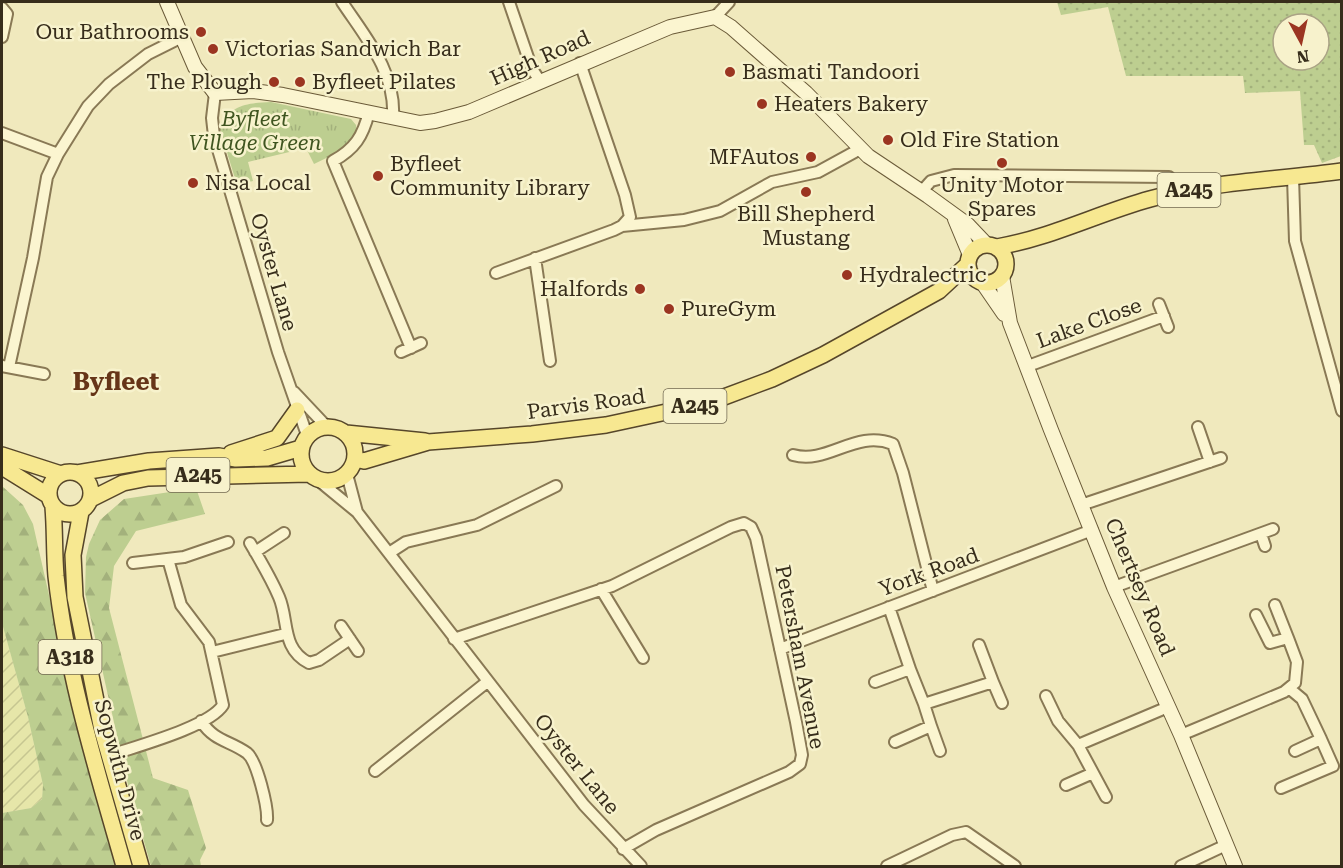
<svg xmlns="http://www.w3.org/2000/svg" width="1343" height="868" font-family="'Roboto Serif',serif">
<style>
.farmland{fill:url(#farmland-furrows)}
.grass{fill:url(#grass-dots);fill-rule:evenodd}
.forest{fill:url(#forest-firs)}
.park{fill:url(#park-tufts)}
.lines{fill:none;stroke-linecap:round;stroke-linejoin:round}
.street-casing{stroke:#897955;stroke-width:14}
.secondary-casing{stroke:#6a5a38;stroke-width:16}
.primary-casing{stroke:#56462a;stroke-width:18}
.street{stroke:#fbf5d0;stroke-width:10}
.secondary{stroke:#fbf5d0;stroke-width:14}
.primary{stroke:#f7e891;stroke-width:15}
.poi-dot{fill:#9b3521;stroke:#f7f2cc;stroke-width:2}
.labels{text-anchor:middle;stroke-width:5;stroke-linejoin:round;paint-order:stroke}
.shield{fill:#f7f2cc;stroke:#716850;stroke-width:1.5}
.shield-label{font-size:20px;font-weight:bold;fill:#372d1b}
.poi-label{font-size:21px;fill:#372d1b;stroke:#f7f2cc;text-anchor:start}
.street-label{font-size:21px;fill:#372d1b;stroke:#f7f2cc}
.park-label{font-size:21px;font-style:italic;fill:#3f5520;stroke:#f7f2cc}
.quarter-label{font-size:24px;font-weight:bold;fill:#663518;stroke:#f7f2cc}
</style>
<defs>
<pattern id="farmland-furrows" width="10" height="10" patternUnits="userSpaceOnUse" patternTransform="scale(1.5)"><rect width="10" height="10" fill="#e6e6a9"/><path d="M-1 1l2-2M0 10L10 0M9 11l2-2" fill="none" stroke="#c6c691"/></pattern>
<pattern id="grass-dots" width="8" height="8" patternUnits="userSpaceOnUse" patternTransform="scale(1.5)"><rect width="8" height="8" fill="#bdce90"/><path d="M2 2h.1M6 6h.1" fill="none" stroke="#a3b17c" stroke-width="1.8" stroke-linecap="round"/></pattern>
<pattern id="forest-firs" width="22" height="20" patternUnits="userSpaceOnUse" patternTransform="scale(1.5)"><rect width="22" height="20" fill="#bdce90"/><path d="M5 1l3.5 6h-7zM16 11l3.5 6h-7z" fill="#a3b17c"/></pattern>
<pattern id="park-tufts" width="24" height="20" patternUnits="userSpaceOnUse" patternTransform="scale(1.5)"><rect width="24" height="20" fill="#bdce90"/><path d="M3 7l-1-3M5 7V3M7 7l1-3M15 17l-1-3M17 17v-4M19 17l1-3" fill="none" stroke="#a3b17c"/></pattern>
</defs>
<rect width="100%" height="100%" fill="#f0e9bd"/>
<path class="farmland" d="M2,623L28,717L43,785L42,799L31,808L2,813Z"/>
<path class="grass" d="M1057,2H1341V156L1322,163L1314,145H1304L1300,91L1245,93L1243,76H1126L1108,7L1061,15ZM1283,24H1319V60H1283Z"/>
<path class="forest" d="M2,486L23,505L33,524L62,653L119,866H6L2,863V813L31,808L42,799L43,785L28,717L2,623Z
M196,488L205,514L136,531L114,566L109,608L153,778L188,790L206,848L200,860L201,866H151L129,789L85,593L86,557L89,544L100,520L124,499Z"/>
<path class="park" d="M271,102L351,119L356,125L357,133C346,149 331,156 314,164L306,148L248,162L253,181L237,185L219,126C232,105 247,103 271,102Z"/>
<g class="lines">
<defs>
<path id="street" d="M342,2C366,38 396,72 393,118
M509,2L532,69L540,81
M2,8L7,14L2,37
M715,17L729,2
M215,93L212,118L214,136L278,352L307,435
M369,112C363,136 355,149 333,161L411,348
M2,133L58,154
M1293,177L1295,241L1342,411
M922,191L931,181L954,175L1169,177
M622,226L684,220L720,211L772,182L818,172L860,149
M535,258L550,361
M496,273L614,230L622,226L630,217L625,195L580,63
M1159,304L1168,327
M401,352L421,343
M2,366L44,374
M1028,366L1164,316
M9,367L33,258L47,177L58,154L88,106L109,84L148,54L182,37
M294,392L326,426
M1198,427L1210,462
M793,455C828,465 855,429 893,444L903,473L933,591
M347,474L357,512
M318,480L357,512L584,805L641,866
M1081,505L1221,458
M1261,534L1265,546
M250,543C260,560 271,578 279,597C289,620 281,649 309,663L319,660L350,639
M255,552L284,533
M389,553L406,542L477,525L556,486
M133,563L184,557L228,542
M1114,587L1273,529
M601,589L643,658
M1275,605L1288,638
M341,626L358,651
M454,639L612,586L731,527L744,523L751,527L756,538L796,722L802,755L800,764L789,772L656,830L623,849
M979,645L993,682
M780,649L1092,530
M212,652L285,634
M910,669L924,704L993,682L1002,703
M875,682L910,669L889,607
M1290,689L1302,699L1321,739L1295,751
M1046,696L1058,721L1078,745L1168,707
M924,704L931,726
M201,721C215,742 229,740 247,753C257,761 268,807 267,820
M1181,735L1284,692L1295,683L1297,662L1288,638L1270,643L1256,615
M895,742L931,726L940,751
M1078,745L1106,797
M111,755C137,746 209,727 223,705L209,642L181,605L168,559
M375,771L487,682
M1066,785L1093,773
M1281,788L1333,766L1321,739
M887,866L952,835L966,832L1015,866
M1181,866L1226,845"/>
<path id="secondary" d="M167,2L195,67L215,93L253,91L283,95L420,123L435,121L469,112L670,27L715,17L731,27L806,93L868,156L928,196L968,225L987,245
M955,219L970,255
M1002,276L1010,323L1051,430L1114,587L1181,735L1235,866
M982,282L1004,314"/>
<path id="primary" d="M968 264a19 19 0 1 1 38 0a19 19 0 1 1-38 0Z
M997,247C1050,238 1099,213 1150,199C1213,181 1278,180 1342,171
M301 454a27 27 0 1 1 54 0a27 27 0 1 1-54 0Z
M346,433L425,441
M231,453L277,438L297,410
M2,455L61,474
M355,459L364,461L428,442L532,434L606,425L708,403L772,379L823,355L939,291L968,264
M2,467L49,496
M49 493a21 21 0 1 1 42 0a21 21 0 1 1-42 0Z
M77,473L149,461L219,456L236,459L267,458L301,448
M91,499L123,483L148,478L309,474
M53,507C55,530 54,553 56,576C67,675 97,771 124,866
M81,512L73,555L75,597L102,730L141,866"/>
</defs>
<use href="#street" class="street-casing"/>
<use href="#secondary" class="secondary-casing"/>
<use href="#primary" class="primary-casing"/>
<use href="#street" class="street"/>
<use href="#secondary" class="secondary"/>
<use href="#primary" class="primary"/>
</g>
<g class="poi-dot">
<circle cx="201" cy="32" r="6"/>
<circle cx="213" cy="49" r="6"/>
<circle cx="730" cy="72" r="6"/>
<circle cx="274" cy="82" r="6"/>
<circle cx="300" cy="82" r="6"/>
<circle cx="762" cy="104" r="6"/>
<circle cx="888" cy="140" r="6"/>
<circle cx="811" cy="157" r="6"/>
<circle cx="1002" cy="163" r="6"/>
<circle cx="378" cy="176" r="6"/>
<circle cx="193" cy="183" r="6"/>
<circle cx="806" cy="192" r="6"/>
<circle cx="847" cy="275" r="6"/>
<circle cx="640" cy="289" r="6"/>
<circle cx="669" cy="309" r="6"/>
</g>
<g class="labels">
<g class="shield">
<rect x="1157.5" y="173" width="63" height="34" rx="4.5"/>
<rect x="663.5" y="389" width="63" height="34" rx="4.5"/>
<rect x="166.5" y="458" width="63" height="34" rx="4.5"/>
<rect x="38.5" y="640" width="63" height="34" rx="4.5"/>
</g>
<g class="shield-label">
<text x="1189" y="197">A245</text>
<text x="695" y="413">A245</text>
<text x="198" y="482">A245</text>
<text x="70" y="664">A318</text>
</g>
<g class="poi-label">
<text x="189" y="39" text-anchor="end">Our Bathrooms</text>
<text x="225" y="56">Victorias Sandwich Bar</text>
<text x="742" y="79">Basmati Tandoori</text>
<text x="262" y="89" text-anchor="end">The Plough</text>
<text x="312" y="89">Byfleet Pilates</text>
<text x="774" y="111">Heaters Bakery</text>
<text x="900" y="147">Old Fire Station</text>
<text x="799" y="164" text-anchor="end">MFAutos</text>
<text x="390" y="171">Byfleet<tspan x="390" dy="24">Community Library</tspan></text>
<text x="205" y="190">Nisa Local</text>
<text x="1002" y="192" text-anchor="middle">Unity Motor<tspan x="1002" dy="24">Spares</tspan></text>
<text x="806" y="221" text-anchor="middle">Bill Shepherd<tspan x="806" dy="24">Mustang</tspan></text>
<text x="859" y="282">Hydralectric</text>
<text x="628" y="296" text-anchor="end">Halfords</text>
<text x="681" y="316">PureGym</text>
</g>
<g class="street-label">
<text transform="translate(540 58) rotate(-24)" y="7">High Road</text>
<text transform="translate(274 272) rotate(74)" y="7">Oyster Lane</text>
<text transform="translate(1089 323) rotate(-20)" y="7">Lake Close</text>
<text transform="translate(586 404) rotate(-8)" y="7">Parvis Road</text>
<text transform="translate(929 572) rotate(-20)" y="7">York Road</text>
<text transform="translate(1140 587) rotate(67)" y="7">Chertsey Road</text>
<text transform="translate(800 657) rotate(79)" y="7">Petersham Avenue</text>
<text transform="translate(577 764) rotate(51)" y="7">Oyster Lane</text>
<text transform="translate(120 770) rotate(75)" y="7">Sopwith Drive</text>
</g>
<g class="park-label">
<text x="255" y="126">Byfleet<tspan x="255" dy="24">Village Green</tspan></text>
</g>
<g class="quarter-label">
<text x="116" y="390">Byfleet</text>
</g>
</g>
<rect width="1343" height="868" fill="none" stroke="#372d1b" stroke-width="6"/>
<g transform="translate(1301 42) rotate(172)"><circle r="28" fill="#f7f2cc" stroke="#aaa385" stroke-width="1.5"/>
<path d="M0-4.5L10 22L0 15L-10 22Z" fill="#9b3521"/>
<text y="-9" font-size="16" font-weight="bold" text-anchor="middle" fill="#372d1b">N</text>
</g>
</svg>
